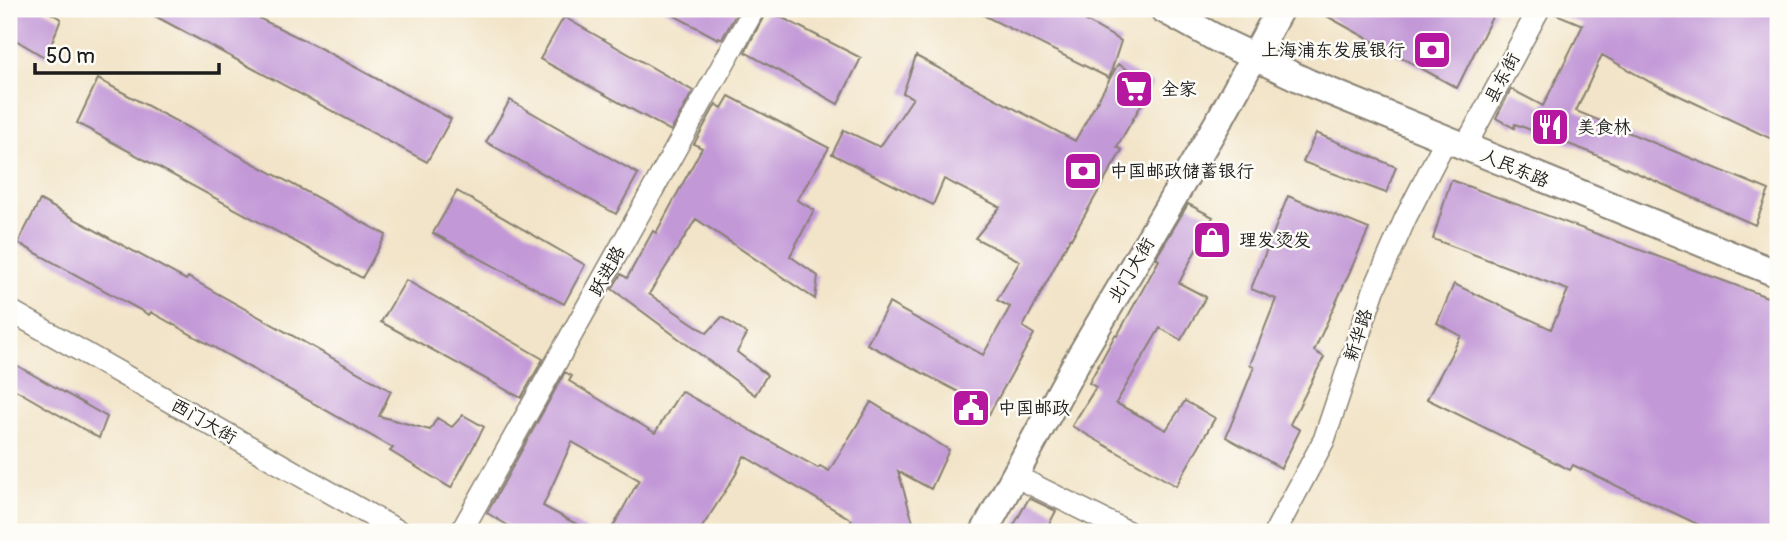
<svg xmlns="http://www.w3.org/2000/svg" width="1787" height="541" font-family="Pangolin,'LXGW WenKai TC',sans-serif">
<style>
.building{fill:#c298d7}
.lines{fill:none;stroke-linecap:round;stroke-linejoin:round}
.minor-casing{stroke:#878072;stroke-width:24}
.tertiary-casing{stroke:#878072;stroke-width:30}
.minor{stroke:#fff;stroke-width:21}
.tertiary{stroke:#fff;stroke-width:26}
.labels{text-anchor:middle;stroke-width:5;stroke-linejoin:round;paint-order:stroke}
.poi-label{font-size:18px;fill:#1c1c1c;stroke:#fdfcf7;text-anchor:start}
.street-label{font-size:18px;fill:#1c1c1c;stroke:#fdfcf7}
</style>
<rect width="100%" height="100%" fill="#fdfcf7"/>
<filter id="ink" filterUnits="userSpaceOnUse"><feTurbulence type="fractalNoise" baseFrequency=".0143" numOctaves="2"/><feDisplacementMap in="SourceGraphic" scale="14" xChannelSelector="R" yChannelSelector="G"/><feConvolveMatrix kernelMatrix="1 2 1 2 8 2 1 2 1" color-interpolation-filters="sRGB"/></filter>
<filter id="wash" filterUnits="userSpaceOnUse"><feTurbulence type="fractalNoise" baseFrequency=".00686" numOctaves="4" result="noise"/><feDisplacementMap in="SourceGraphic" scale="28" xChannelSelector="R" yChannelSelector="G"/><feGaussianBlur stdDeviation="1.57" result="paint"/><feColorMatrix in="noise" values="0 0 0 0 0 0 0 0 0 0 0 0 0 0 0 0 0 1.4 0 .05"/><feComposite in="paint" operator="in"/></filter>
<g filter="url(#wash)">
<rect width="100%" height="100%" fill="#f2e4c8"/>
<g id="blocks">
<path class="building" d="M9,9H43L61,19L46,58L9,36Z
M142,9H240L318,47L451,119L427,162Z
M662,9H739L722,39L719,37L718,39Z
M971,9H1065L1121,41L1109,78Z
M1314,9H1496L1457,88Z
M1552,9H1778V142L1650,82L1602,55L1576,111L1769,190L1755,225L1587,151L1515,124L1514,128L1496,118L1511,89L1543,106L1583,25L1551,12Z
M767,10L861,58L838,104L745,52Z
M564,17L693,91L671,131L540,59Z
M916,56L1075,141L1118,64L1153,84L1117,147L1122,150L1071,239L1070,238L1023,327L1034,334L988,416L959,396L961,393L867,344L889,303L983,355L1010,307L997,300L1020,261L975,238L1000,207L944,179L933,205L832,154L844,130L880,147L913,98L903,93Z
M98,79L386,235L362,278L77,123Z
M729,96L829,148L797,200L814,210L790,256L818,276L815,299L696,219L649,294L707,333L722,317L747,334L737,352L767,375L755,395L612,289L621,274L627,278L653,231L656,233L702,148L694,144L716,104L722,108Z
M510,100L638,174L616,214L486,142Z
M1316,133L1396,167L1386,193L1303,162Z
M1451,180L1778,301V532H1714L1573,465L1570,470L1427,399L1461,336L1437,323L1454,284L1551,329L1568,290L1433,239Z
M457,191L585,265L564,304L433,233Z
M1288,196L1369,229L1314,351L1324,357L1290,424L1300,430L1281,468L1226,437L1254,367L1250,365L1276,299L1251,289Z
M40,200L186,280L188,277L391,391L379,416L430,430L437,418L452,427L463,415L484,427L451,488L390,451L393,448L151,312L149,315L18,243Z
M1188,204L1213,217L1179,283L1206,297L1181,340L1160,328L1116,403L1166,430L1185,401L1215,418L1176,486L1072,426L1096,387L1089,383L1115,335L1117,336L1159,260L1156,258Z
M406,280L543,359L521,398L381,322Z
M9,361L107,417L99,438L9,386Z
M565,372L572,376L569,381L655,433L681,391L818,468L820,466L829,471L871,402L949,450L931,489L898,471L916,532H846L852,520L744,456L736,474L699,532H610L639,480L572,442L543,506L591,532H519L487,513Z
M1029,498L1056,511L1045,532H1010Z"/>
</g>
</g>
<g filter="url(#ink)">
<use href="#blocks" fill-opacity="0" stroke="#878072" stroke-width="2"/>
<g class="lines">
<defs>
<path id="minor" d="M1465,147L1539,9
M9,310L400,532
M1015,476L1128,532
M461,532L754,9
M1275,532L1324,440L1374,290L1406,217L1446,139"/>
<path id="tertiary" d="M1163,9L1223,42L1309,83L1778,274
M984,532L1076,363L1221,117L1280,9"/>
</defs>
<use href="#minor" class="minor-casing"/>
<use href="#tertiary" class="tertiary-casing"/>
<use href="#minor" class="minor"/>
<use href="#tertiary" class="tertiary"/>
</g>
</g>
<defs>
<symbol id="bank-square" viewBox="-11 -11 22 22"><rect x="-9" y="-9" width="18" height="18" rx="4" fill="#b5179e" stroke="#fdfcf7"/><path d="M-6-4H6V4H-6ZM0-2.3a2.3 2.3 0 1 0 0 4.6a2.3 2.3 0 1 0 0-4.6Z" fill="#fff"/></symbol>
<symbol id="supermarket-square" viewBox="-11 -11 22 22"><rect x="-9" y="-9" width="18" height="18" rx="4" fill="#b5179e" stroke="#fdfcf7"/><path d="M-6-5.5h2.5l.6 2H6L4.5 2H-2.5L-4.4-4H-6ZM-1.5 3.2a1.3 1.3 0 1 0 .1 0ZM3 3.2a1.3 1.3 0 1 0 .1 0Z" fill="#fff"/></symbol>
<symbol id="restaurant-square" viewBox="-11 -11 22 22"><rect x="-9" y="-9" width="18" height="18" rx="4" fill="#b5179e" stroke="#fdfcf7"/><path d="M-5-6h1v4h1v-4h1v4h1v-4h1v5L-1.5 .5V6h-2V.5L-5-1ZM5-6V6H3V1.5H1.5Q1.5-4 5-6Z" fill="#fff"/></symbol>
<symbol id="shop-square" viewBox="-11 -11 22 22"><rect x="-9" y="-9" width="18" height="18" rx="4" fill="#b5179e" stroke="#fdfcf7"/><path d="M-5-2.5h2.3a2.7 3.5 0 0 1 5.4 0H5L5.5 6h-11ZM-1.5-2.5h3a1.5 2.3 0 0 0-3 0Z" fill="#fff"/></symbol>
<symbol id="civic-square" viewBox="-11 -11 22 22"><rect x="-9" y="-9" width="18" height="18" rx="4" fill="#b5179e" stroke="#fdfcf7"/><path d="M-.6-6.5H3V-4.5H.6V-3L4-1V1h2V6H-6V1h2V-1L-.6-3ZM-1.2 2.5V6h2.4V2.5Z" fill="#fff"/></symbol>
</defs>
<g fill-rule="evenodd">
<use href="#bank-square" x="1410" y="28" width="44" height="44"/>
<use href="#supermarket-square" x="1112" y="67" width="44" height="44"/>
<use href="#restaurant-square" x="1528" y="105" width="44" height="44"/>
<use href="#bank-square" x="1061" y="149" width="44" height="44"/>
<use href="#shop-square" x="1190" y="218" width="44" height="44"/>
<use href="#civic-square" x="949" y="386" width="44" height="44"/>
</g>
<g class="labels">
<g class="poi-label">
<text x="1405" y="56" text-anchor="end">上海浦东发展银行</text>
<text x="1161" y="95">全家</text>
<text x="1577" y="133">美食林</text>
<text x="1110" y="177">中国邮政储蓄银行</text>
<text x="1239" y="246">理发烫发</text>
<text x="998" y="414">中国邮政</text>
</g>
<g class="street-label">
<text transform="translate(1502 78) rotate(-62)" y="6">县东街</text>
<text transform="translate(1515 168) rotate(23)" y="6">人民东路</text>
<text transform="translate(1131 270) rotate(-59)" y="6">北门大街</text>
<text transform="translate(607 271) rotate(-61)" y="6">跃进路</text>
<text transform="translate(1358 335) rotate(-72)" y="6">新华路</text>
<text transform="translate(204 421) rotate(30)" y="6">西门大街</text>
</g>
</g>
<rect width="1787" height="541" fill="none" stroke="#fdfcf7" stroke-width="35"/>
<path d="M35 63v10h184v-10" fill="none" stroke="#1c1c1c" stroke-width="3.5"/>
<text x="46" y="63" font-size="21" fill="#1c1c1c" stroke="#fdfcf7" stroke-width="5" paint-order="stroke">50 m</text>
</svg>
